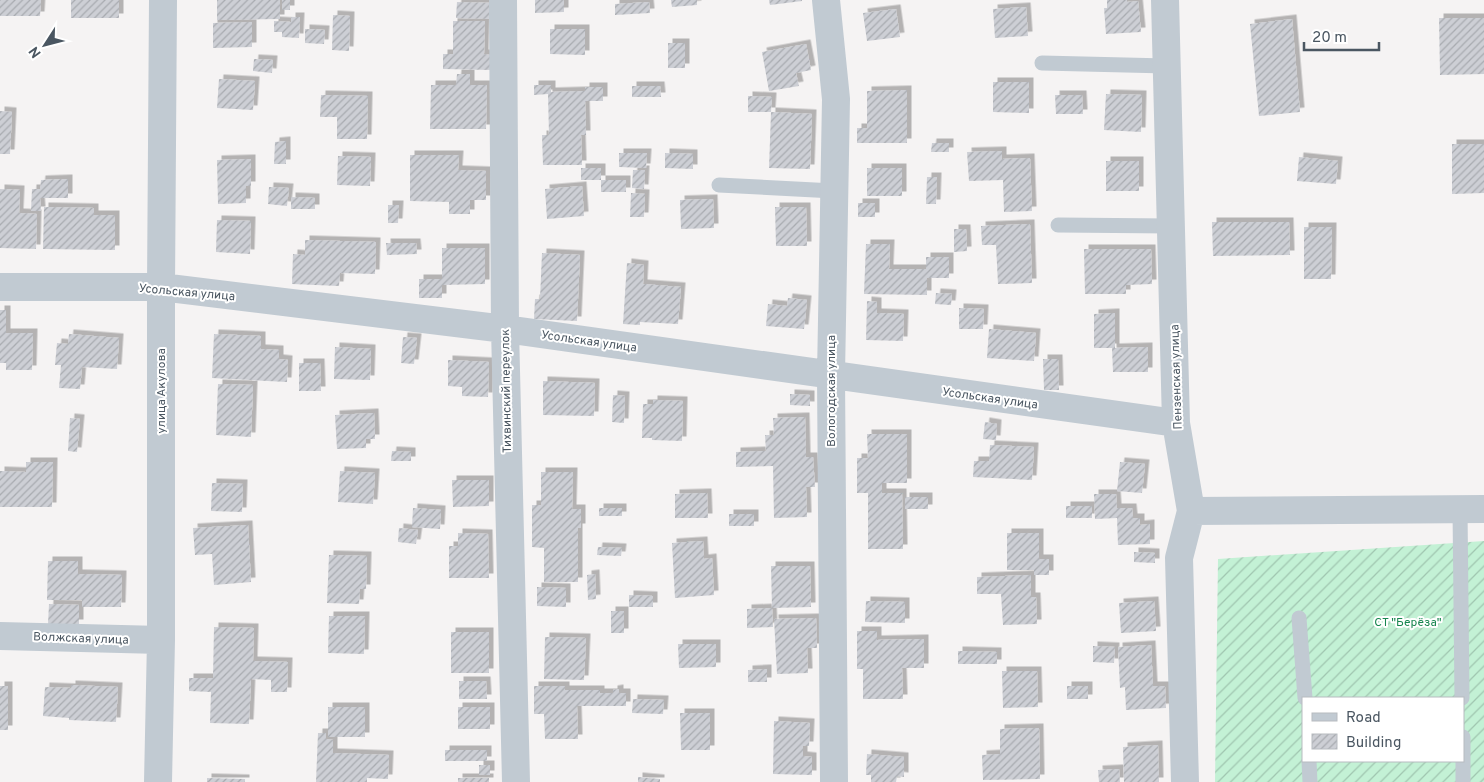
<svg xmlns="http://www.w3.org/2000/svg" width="1484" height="782" font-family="Overpass,sans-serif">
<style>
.garden{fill:url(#garden-furrows);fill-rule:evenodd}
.building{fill:url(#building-hatch);filter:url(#shadow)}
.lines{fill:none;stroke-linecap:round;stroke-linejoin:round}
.lane{stroke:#c1cad2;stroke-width:15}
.street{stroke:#c1cad2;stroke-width:28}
.labels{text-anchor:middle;stroke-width:4;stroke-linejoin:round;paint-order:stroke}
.street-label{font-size:12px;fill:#4a5661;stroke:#fff}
.park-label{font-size:12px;fill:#17864f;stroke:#fff}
</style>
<defs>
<pattern id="garden-furrows" width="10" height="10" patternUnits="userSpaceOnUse" patternTransform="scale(1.25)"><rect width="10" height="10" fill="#c3f1d5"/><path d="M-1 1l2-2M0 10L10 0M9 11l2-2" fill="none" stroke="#a0c6b0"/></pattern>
<pattern id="building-hatch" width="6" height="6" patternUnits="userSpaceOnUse" patternTransform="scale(1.25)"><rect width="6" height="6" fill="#cdcfd5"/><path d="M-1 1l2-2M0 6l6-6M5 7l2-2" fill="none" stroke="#a8abb0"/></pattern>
<filter id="shadow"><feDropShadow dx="4.5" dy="-4.5" stdDeviation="0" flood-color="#0004"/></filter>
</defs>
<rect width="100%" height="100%" fill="#f5f3f3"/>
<path class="garden" d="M1484,541V782H1215L1218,559ZM1303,698H1463V761H1303Z"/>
<path class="building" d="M0,0H41L40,16H0Z
M71,0H119V18H71Z
M217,0H280V19L217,20Z
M282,0H290V10H282Z
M535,0H564V12L535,13Z
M671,0H697V5L672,7Z
M769,0H802V1L770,5Z
M1107,0H1127V2L1138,1L1141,32L1106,34L1104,8H1107Z
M457,2L493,3L492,19L456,18Z
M649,2L650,13L615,15V4Z
M1026,7L1028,36L995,38L993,9Z
M896,9L900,37L867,41L863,13Z
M333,15L350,16L349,51L332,50Z
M291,17H300L299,38L282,37V32H274V21L291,22Z
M1439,18H1484V74L1440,75Z
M1292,19L1300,112L1259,116L1250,24Z
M453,21H485L484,54L490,55V70L443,69V54H453Z
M252,22V47L213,48V23Z
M305,29L325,30L324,44L305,43Z
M550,29H585V55L550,54Z
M668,43H685V68H668Z
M806,44L811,70L796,73L799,86L769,91L762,52Z
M254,59L273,60L272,73L253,71Z
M457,74H470V85H487L486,129H430L431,85H456Z
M219,79L255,81L253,110L217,108Z
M993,82H1029V113L993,112Z
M534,85H551V92L585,91V87H603V101H585L586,135H581L582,165H543L542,135H549L548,94L534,95Z
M632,86H660L661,97H632Z
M907,90V143H857V128H867V91Z
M1106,94L1142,95L1141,132L1104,130Z
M321,95L368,96L367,139H337V117H320Z
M1055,95H1082L1083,114H1056Z
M748,96L772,97L771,112H748Z
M0,111L12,112L10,154H0Z
M771,112L812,114L810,169L769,168Z
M286,141V164H274L275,142Z
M932,143H949V152H931Z
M1452,144H1484V193L1452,194Z
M1002,151V159L1030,158L1032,211L1004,212L1003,180L969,181L967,152Z
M619,153H647L646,168L619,167Z
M665,153L693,154V169L665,168Z
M410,155H459L458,170L486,171V200H470V214H449V202L410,201Z
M338,156L371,157L370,186L337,185Z
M1299,157L1338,161L1336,184L1297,181Z
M251,159V186H246V203L218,204L217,160Z
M1106,161H1139V191H1106Z
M581,168H601V180H581Z
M867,168H902V196H867Z
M633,170H645L644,189L632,188Z
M927,177H937L936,204H926Z
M68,179V198H40L41,211H31L32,189H40L41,180Z
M601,180H626V192H601Z
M582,186L584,216L547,219L545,189Z
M269,187L289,188L287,206L268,204Z
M0,189L20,190L19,213L37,214L36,249L0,248Z
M631,193L645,194L644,217H630Z
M291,197L315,198V209H291Z
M713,199L714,228L681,229L680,200Z
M858,203H875V217H858Z
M388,205H399L398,223H388Z
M44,207L94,208V215H115V250L43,249Z
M775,207H806L807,246H776Z
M217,220L251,221L250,254L216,252Z
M1212,222H1289L1290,255L1213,256Z
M1030,224L1032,283L998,284L996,245H982L981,226Z
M1304,227H1332L1331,279H1304Z
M954,229H966L967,251L954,252Z
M305,240L376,242L375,274L340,273L339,286L292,284L293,254L305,255Z
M386,243H416L417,254L387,255Z
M866,244H890L889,269H926V257H949V278H927V295L864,294Z
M442,248H485V284L442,285V298H419V279H442Z
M1084,249H1151L1152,284L1126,285V294H1085Z
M542,253L580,255L577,321L534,319L535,299H540Z
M627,263L644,265L643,284L681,287L678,324L640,322V325L623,324Z
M936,293L952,294L951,305L935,304Z
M788,298L807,300L804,329L766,326L768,304L787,306Z
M867,301L877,302V313L904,314L903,341L866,340Z
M959,308L984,309L983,329H959Z
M0,310H6V333H33L32,370H6V363H0Z
M1115,313V348L1148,347V372H1113L1112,348H1094V314Z
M989,329L1036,333L1034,361L987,358Z
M69,334L119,338L117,369L82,367L80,389L59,388L61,365H55L57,343L68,344Z
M214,334L261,336V349L279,350V359L288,360L287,382L212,378Z
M403,337L417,338L414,364L401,363Z
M335,347L371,349L370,380L334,379Z
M1043,359H1058L1059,390H1044Z
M448,360L489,362L488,397L462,396V387L448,386Z
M299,363H320L321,391H299Z
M543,381L595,383L594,416L543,415Z
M218,384L253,385L251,437L216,435Z
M790,394L810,395V406L790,405Z
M613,395L625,396L624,423L612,422Z
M653,400L683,401L682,441L652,440V438H642L643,404H653Z
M374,413L375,439H366V448L337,449L335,415Z
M805,417L806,457H813L815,487H806L807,517L774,518L773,466L736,467V452L766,451L765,435H774L773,418Z
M70,418L80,419L77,452L68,451Z
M985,422L997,424L996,440L983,439Z
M867,434H907V483H882V493H902L903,549H868V493H857V458H868Z
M990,445L1034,447L1032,480L973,477L974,461H989Z
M392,451L411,452V461H391Z
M26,462H53L52,507H0V471L26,472Z
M1120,462L1145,464L1142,493L1117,491Z
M340,471L375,473L373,504L338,502Z
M541,472H573L572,509H581V528H578V582H544V548L532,547V505H541Z
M452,480H489V506L453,507Z
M212,483L243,484L242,512L211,511Z
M707,493L708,518H675V494Z
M1094,494H1116L1117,508H1132L1133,518H1140V525L1150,524V544L1118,545L1117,518L1095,519Z
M905,497H928V509H905Z
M1066,506H1092V518H1066Z
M413,508L441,510L440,529L412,527Z
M599,508H622V516H599Z
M729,514H754V526H729Z
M248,525L251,582L214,585L212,554L195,555L193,528Z
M399,528L418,530L416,544L398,542Z
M458,533L488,534L489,578H449V546H458Z
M1007,533H1039V559H1049V575H1034V570H1007Z
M703,541L704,559L712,558L714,595L675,598L672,543Z
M598,547L622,548L621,556L597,555Z
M1134,552L1155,553V563L1134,562Z
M329,555L367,556L366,589H360L359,604L327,603Z
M48,561H78V574L122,575L121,607H82V600H47Z
M771,566H810L811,607L772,608Z
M595,574L596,599L588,600L587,575Z
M1031,575V597H1036L1037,624L1003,625L1001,594H977V577Z
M537,587L566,588V607L537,606Z
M629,595L653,596V607H629Z
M866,601L905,602V623L865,622Z
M1154,601L1156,631L1121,633L1119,603Z
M49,604L79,605V624H48Z
M772,608L773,627L747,628V609Z
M611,611H624V633H611Z
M329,616H365L364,654L328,653Z
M816,618L817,648H807L808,673L777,674L774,619Z
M214,627L254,628L253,661L288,662L287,692H271V680L251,679L249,724L210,723L211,692L189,691V678H213Z
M857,631H877V640L924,639V668H902L903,699H863V669H857Z
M451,632H489V673H451Z
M545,637L586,638L584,680L544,679Z
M678,644H716V667L679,668Z
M1151,645L1153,686H1165L1166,708L1126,710L1125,687L1120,688L1118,647Z
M1093,646L1115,647L1114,663L1093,662Z
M958,651L997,652V664H958Z
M767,669V682H748V670Z
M1002,671H1037L1038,707L1003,708Z
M459,681H486L487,699H459Z
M71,685L118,687L116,722L69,720V718L43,716L45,687L71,688Z
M0,686H8V730H0Z
M534,686H565V690H600V693H613V690L619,689V693H626V706H577L578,739H545L544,714H534Z
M1067,686H1088V699H1067Z
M633,699L664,700L663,714L632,713Z
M328,707H365V737H328Z
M458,707H490V729H458Z
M680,713H710V750H681Z
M774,721L810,723L809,746H803V756L812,757V775L773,774Z
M1039,728L1040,779L983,780L982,755L1000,754V729Z
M318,733H326V739L333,740V753L389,755L388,779L367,778V782H316Z
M1158,745L1159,782H1124L1123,747Z
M445,750H487V761H445Z
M867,754L904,757V777L897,776L896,782H871V775H866Z
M479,765H490V775H479Z
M1119,769L1120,782H1099L1098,770Z
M638,777L660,779V782H638Z
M207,778L245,779V782H207Z
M458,778H489V782H458Z"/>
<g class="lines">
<path class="lane" d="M1042,63L1167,66
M719,185L834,191
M1058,225L1171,226
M1460,509L1462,698
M1299,618L1305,698
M1463,737V782
M1309,761L1310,782"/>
<path class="street" d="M503,0L505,329L516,782
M826,0L836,99L831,375L834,782
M1165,0L1176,423L1191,511L1179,558L1185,782
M0,287H161L505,329L1176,423
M1191,511L1484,509
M0,636L161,640
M158,782L161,640V287L163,0"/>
</g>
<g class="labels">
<g class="street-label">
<text transform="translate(187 292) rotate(5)" y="4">Усольская улица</text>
<text transform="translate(589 341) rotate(8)" y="4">Усольская улица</text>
<text transform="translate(1176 377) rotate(-92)" y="4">Пензенская улица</text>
<text transform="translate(161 391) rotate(-90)" y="4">улица Акулова</text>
<text transform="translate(506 391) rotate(-91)" y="4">Тихвинский переулок</text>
<text transform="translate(831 391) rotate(-90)" y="4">Вологодская улица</text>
<text transform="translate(990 398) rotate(8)" y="4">Усольская улица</text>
<text transform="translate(81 638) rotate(2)" y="4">Волжская улица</text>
</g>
<g class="park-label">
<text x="1408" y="626">СТ "Берёза"</text>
</g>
</g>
<rect x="1302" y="697" width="162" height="65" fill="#ffffff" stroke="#b7bbc0"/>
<rect x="1312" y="713" width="25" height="8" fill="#c1cad2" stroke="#b7bbc0"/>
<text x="1346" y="722" font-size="15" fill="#4a5661">Road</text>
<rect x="1312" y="734" width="25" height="15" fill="url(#building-hatch)" stroke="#b7bbc0"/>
<text x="1346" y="747" font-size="15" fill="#4a5661">Building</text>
<g transform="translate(45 45) rotate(234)" stroke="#ffffff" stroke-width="4" paint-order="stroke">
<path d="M0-4L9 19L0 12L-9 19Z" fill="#4a5661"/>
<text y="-8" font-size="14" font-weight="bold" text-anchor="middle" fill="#4a5661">N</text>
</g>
<path d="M1304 42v8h75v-8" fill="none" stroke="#4a5661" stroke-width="2.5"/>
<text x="1312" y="42" font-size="15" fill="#4a5661" stroke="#ffffff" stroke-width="4" paint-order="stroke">20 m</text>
</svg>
